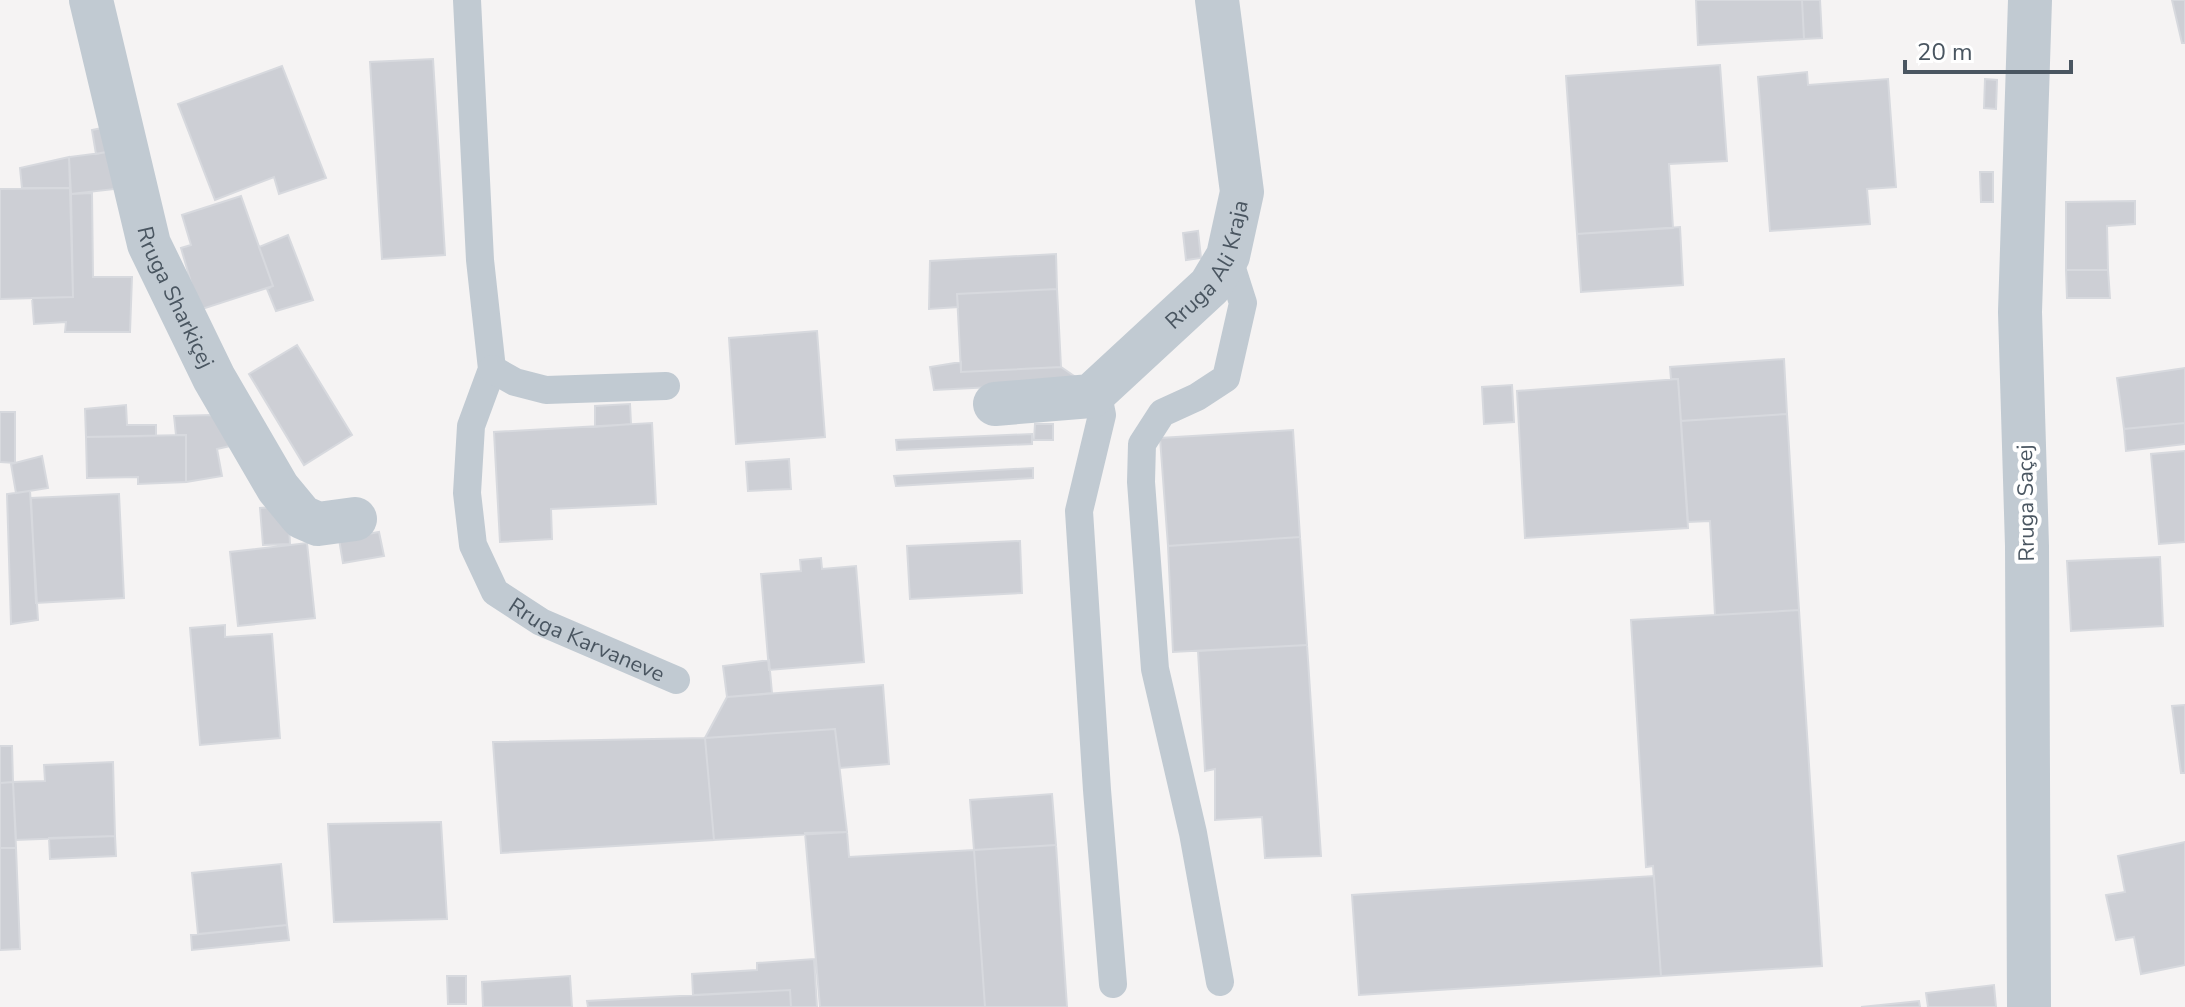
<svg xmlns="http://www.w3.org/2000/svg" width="2185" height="1007" font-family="'Nunito Sans',sans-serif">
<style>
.building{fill:#cdcfd5;stroke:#d7d9de;stroke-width:2}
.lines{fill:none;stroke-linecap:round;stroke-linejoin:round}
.lane{stroke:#c1cad2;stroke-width:28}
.street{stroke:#c1cad2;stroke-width:44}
.labels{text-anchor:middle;stroke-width:8;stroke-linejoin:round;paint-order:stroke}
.street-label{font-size:22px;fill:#4a5661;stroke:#fff}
</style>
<rect width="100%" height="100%" fill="#f5f3f3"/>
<path class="building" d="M1696,0H1802L1804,39L1698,45Z
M1802,0H1820L1822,38L1804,39Z
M2172,0H2185V43H2182Z
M433,59L445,255L382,259L370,62Z
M1720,65L1727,161L1669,164L1673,228L1577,234L1566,76Z
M282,66L326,178L279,194L274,177L215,200L178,104Z
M1807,72L1808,85L1888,79L1896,187L1867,189L1870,224L1770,231L1758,77Z
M1985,79L1997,80L1996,109L1984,108Z
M102,128L106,152L96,154L92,130Z
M116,151L124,188L71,194L69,157Z
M69,157L70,188H22L20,168Z
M1980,172H1993V202H1981Z
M70,188L73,297L0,299V189Z
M92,193L93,277H132L130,332H65L66,322L34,324L32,298L73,297L71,194Z
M241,196L273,286L199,310L181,248L191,245L182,215Z
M2135,201V224L2107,226L2108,270H2066V202Z
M1680,227L1683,285L1581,292L1577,234Z
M1198,231L1201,258L1186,260L1183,233Z
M288,235L313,300L276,311L267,289L273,286L259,247Z
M1056,254L1057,289L957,294L958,307L929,309L930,261Z
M2066,270H2108L2110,298H2067Z
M1057,289L1061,367L961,372L957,294Z
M817,331L825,437L736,444L729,338Z
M297,345L352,435L304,465L249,374Z
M1784,359L1787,414L1681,421L1678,379H1671L1670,367Z
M961,362V372L1061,367L1080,380L1076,383L934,390L930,367Z
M2185,368V423L2124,429L2117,378Z
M1678,379L1688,528L1525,538L1517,391Z
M1512,385L1514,422L1484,424L1482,387Z
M630,404L631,424L595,427V406Z
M126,405L127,425H156V436L86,437L85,409Z
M0,412H15V463L0,462Z
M1787,414L1799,610L1715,615L1710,521L1688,522L1681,421Z
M212,415L230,446L217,449L222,476L186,482V435H176L174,416Z
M652,423L656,504L551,509L552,539L500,542L494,432Z
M2185,423V444L2126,451L2124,429Z
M1035,424H1053V440H1034Z
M1293,430L1300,537L1168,546L1160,438Z
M1032,434V444L897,450L896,440Z
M186,435V482L138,484V477L87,478L86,437Z
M2185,451V542L2159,544L2151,454Z
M42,456L48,488L16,493L11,464Z
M789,459L791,489L748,491L746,462Z
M1033,468V478L896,486L894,476Z
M30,491L38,620L11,624L7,494Z
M119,494L124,598L36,603L31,498Z
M288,506L290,544L263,545L260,508Z
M379,532L384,556L343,563L339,539Z
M1300,537L1307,645L1173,652L1168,546Z
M1020,541L1022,593L910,599L907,546Z
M307,543L315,618L238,626L230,552Z
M2160,557L2163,626L2071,631L2067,561Z
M821,558L822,569L856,566L864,662L769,670L761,574L801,571L800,560Z
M1799,610L1822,966L1661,976L1653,866L1646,867L1631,620Z
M225,625V637L272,634L280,738L200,745L190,628Z
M1307,645L1321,856L1265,858L1262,817L1215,820V769L1205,771L1198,651Z
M769,660L772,693L727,697L723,666Z
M883,685L889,764L840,768L835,729L705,738L727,697Z
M2185,705V773H2181L2172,706Z
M835,729L847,832L714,840L705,738Z
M705,738L714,840L501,853L493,742Z
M0,746H12L13,782L0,783Z
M113,762L115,836L16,840L13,782L45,781L44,765Z
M13,782L16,848H0V783Z
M1052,794L1056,845L974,850L970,800Z
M441,822L447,919L334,922L328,824Z
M847,832L849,857L974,850L985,1007H820L805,833Z
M115,836L116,856L50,859L49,838Z
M2185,842V965L2141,974L2134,937L2116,940L2106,895L2125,892L2118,856Z
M1056,845L1067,1007H985L974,850Z
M0,848H16L20,949L0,950Z
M281,864L287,925L198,934L192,873Z
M1654,876L1661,976L1359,995L1352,895Z
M287,925L289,940L192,950L191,935Z
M814,959L817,1007H791L790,990L693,995L692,974L757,970V963Z
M447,976H466V1004H448Z
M570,976L572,1007H483L482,982Z
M1994,985L1996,1007H1928L1926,993Z
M790,990L791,1007H588L587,1001Z
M1919,1001L1920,1007H1861Z"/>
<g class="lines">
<g class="lane">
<path id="s1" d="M467,0L480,260L492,369L471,426L467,493L473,545L495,592L541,622L676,680"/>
<path d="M492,369L515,382L546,390L666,386"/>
<path d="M1097,390L1102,415L1079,511L1097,790L1113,984"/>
<path d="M1220,982L1193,833L1155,669L1141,482L1142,444L1162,413L1197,397L1226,378L1243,303L1228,256"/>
</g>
<g class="street">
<path id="s2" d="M91,0L149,244L214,378L278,488L302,517L318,524L355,519"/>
<path id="s3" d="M995,404L1091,396L1210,286L1228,256L1242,192L1217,0"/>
<path d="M2029,1007L2027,546L2020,312L2030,0"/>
</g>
</g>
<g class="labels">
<g class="street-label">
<text dy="8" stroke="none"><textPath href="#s3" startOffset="276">Rruga Ali Kraja</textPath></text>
<text dy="8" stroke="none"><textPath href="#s2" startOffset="310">Rruga Sharkiçej</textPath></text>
<text transform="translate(2025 503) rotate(-91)" y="8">Rruga Saçej</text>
<text dy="8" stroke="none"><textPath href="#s1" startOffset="706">Rruga Karvaneve</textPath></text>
</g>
</g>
<path d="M1905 60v12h166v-12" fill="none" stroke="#4a5661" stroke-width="4"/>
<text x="1917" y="60" font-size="24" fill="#4a5661" stroke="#ffffff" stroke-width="6" paint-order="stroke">20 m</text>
</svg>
